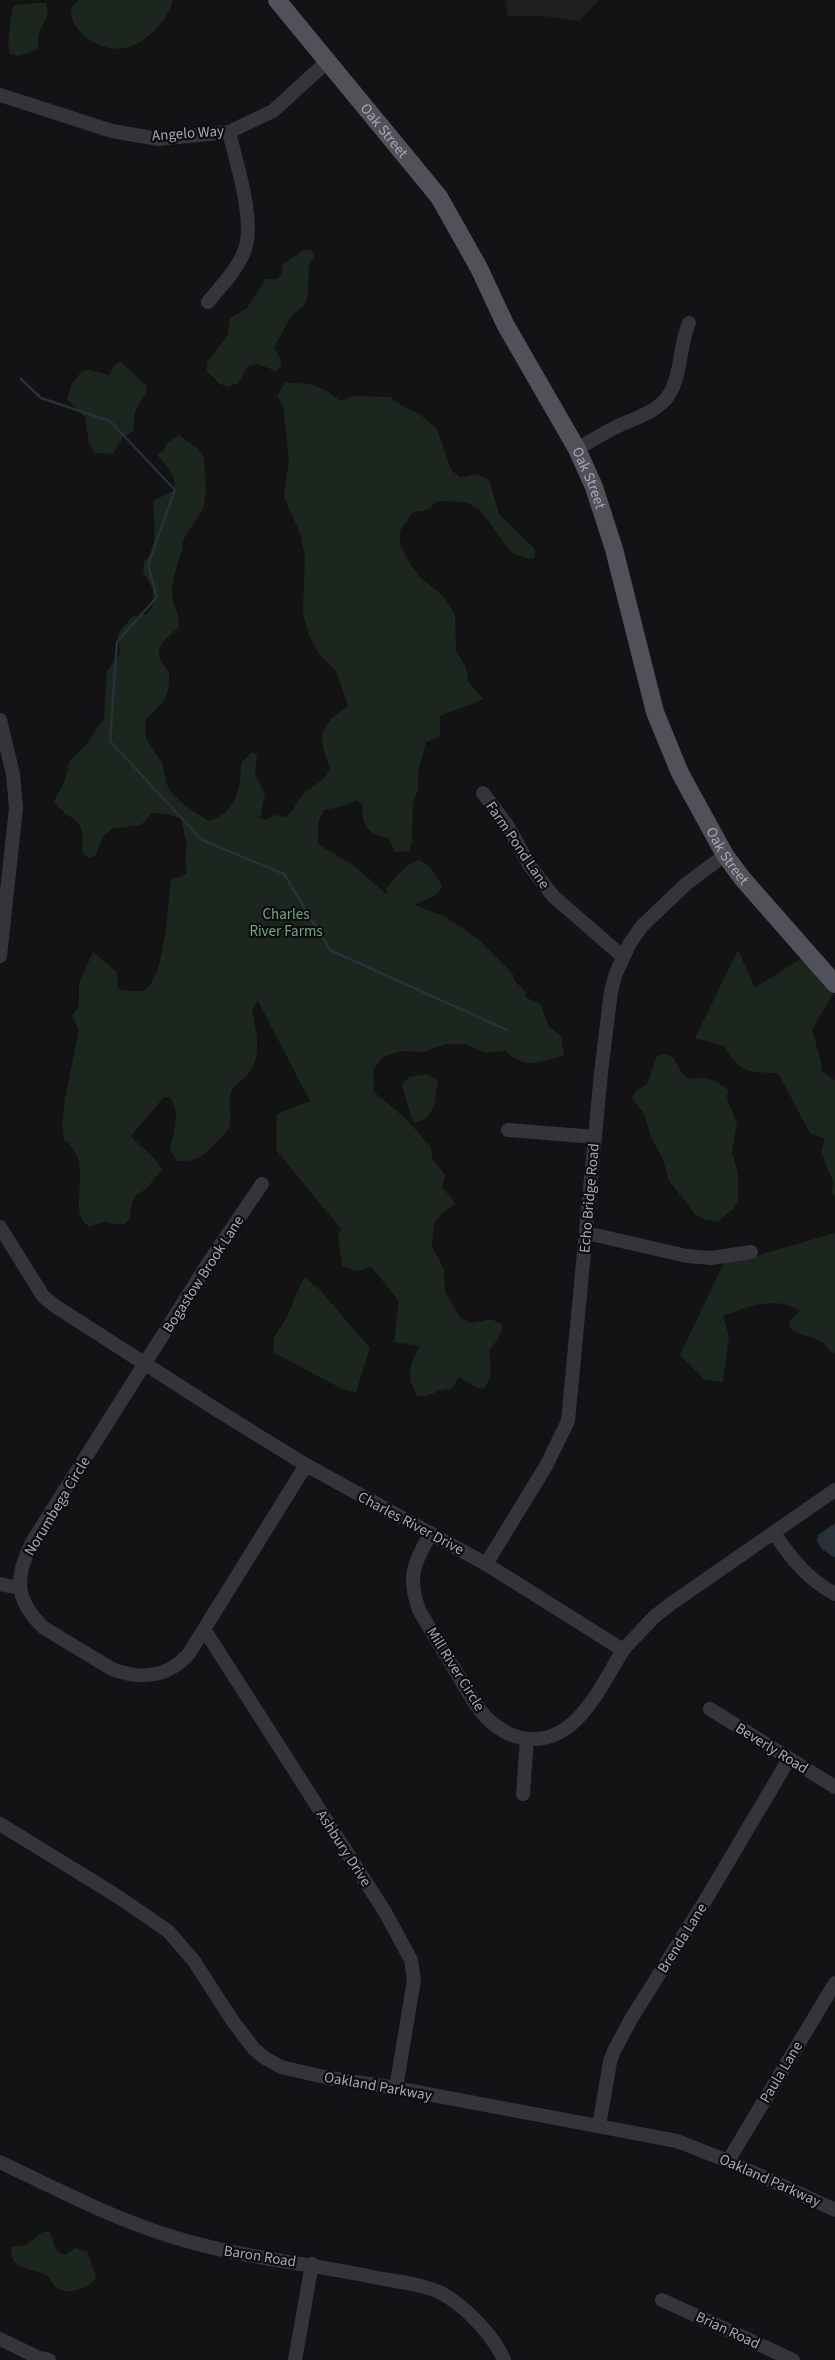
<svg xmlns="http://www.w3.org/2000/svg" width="835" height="2360" font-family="'Source Sans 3',sans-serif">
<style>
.built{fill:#1f1f22}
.green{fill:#1d251f}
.water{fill:#283039}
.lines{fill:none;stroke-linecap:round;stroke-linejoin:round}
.stream{stroke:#283039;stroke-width:2.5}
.minor{stroke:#34343a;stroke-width:14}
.major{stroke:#505159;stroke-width:18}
.labels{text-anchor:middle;stroke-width:4.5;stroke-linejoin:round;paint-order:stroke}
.street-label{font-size:15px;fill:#a4a7b6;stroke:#0e0e10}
.park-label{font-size:15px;fill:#79a280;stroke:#0e0e10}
</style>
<rect width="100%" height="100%" fill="#131315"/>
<path class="built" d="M506,0H599L579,21L544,16H507Z"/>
<path class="green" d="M79,0H173C168,20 146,44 125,48C101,53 69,33 71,7Z
M34,3H46C51,17 44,21 39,33C37,37 38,44 38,49L19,56L10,54L8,45L12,9L15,5Z
M304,250H310L315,255L309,265L308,292L305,305L292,315L274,347L281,360V366L276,371L257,364L248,366L238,383L228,387L220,384L207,371V362L227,337L230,318L247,308L266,279H277L281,275L283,264Z
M121,362L147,386L145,395L135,411L133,431L122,438L113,454L95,453L89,444L85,417L67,399L72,383L82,371L89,370L109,375L115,365Z
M285,383C310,383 320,384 340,401L353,396L390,397L404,407L418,413L437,429L451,470L460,477L477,474L489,480L499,514L535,549V557L530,559L512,553L480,510L466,502L438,501L427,510L413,512L400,531V544L410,564L421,578L443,596L455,615L456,651L466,667L468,681L483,699C468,707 455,709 440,716V736L426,742L418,773V789L413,802L412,842L409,851L395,852L389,838C370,836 360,825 363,805L357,800L344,806L324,810L318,822V844L357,868L387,895L386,889C393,879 407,863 419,860C429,864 440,878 442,888L434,896L414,905L446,917L479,940L513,974V979L527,994L525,997L540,1004L549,1027L561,1036L564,1056C537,1062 527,1070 505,1051L484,1053L466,1044H446L423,1052L401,1051L383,1057L373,1070L374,1092L406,1119L431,1147L432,1158L445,1175L442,1187L456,1204L442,1213L434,1224L432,1247L444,1269L445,1292L460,1317L471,1323L491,1319L503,1325L500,1336L489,1351C491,1364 493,1376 485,1387L479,1389L459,1377L451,1389C437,1388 430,1398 417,1396C406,1375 409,1365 420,1346L394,1342L399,1301L371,1267L357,1271L342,1266L338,1236L341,1229L276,1150L277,1114L310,1101L258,1001L252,1010C256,1030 263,1056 248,1074C242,1082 234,1083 231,1093C227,1105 233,1115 229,1127C227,1133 205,1154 200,1157C193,1161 185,1162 177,1161L170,1149C174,1130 181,1115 170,1097H164L131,1136C140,1147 155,1156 162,1169L147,1188L133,1198C129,1220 131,1231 105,1221L90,1227C63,1213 98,1162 64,1140L62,1123L65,1099L79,1030L72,1016L79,1006V983L93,952L117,972L118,989C125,990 135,992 142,991C165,985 168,902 171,880L187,874L185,858L187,846L181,819L167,814L151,813L145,822L139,825L112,829L103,837L96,855L88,858L82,851C87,813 70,825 54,801L64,783L70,760L86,745L104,718L107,671L120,653L118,634L132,617L147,614L153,605V589L143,572L144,561C159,549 154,518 153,501L173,491C179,476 166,466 156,454L164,451L166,444L179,435L197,448L204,458L206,491L203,509L182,542L183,548C178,564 169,583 173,600C175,610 180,616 179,627C160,644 150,650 169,672C170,697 163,703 146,719C143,743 149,742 160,760C166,769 164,778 167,785C175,801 194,811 208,821C236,813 241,789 241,763L251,753H255L257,757L255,774L265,794L260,818L265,820L275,815L285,817C297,808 294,805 302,796C311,786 324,783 330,769C318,734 317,728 348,706L336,671L319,654L309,636L303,613L305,556L300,533L284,497L289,459L283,406L277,395Z
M738,950L755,988L814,950L835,991L812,1029L821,1062V1070L835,1081V1197L832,1193L833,1182L821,1152L825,1139L810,1133L778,1073C747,1072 740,1073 724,1046L695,1038Z
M665,1054L674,1058C689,1091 691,1072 715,1081C719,1083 724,1087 728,1090L727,1099L737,1123L732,1152L738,1173V1200L734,1208L718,1222L705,1220L695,1214L669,1181L663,1159L651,1137L644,1113L631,1098L636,1091L647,1084L657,1056Z
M427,1074L438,1080C435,1097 436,1121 413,1122L403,1089V1083L409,1077Z
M835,1233V1354C829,1351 827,1347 823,1343C812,1335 799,1336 789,1327L791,1319L800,1311C778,1295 746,1307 723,1316L729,1336L723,1382L705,1380L680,1355L730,1250L753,1257Z
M305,1278L320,1290L370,1348L356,1392L342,1389L273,1352L274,1337L287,1317L301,1283Z
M49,2231C55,2240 52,2252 65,2255L75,2248L87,2251L96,2278C89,2288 68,2296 57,2288C51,2284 51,2277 44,2274C32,2269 6,2268 12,2247L26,2245L43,2232Z"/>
<path class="water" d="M835,1523V1558L822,1549L817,1541L818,1535Z"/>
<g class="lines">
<path class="stream" d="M21,379L41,398L110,421L175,490L148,565L157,597L117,642L110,741L202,840L284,874L330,950L507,1030"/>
<path class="minor" d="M0,95L112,131L158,139L229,132L273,111L329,60
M208,302C221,286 239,268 245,249C255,220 236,161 229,132
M577,449C589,442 602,434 614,428C636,417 663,412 673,387C682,366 680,343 689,323
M0,720L13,774L16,808L0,956
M483,793L507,825L530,866L553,896L622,956
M508,1130L595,1137
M262,1184L207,1265L34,1539C15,1574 13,1599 44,1628L112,1669C141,1680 166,1678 188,1655L306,1465
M0,1227L43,1296L55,1306L217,1410L306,1465L486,1564L623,1650L654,1617L672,1603L835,1490
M586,1233L687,1256L711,1258L751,1252
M431,1533C414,1563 407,1576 419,1610C433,1634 448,1658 462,1682C470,1695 479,1712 491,1722C519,1746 553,1745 579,1717C597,1698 609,1673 623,1650
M774,1533C791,1558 807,1579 835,1594
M486,1564L546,1466L568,1421L601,1073L611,991L616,973L630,943L642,926L686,884L725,855
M0,1584L20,1588
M204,1629L385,1912L411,1960L414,1980L396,2088
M710,1709L835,1787
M523,1794L527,1739
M0,1824L117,1896L168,1931L194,1961L232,2020L254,2049L265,2058L281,2067L329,2078L396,2088L677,2141L728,2161L835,2210
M599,2126L610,2062L614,2051L631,2019L705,1901L789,1759
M728,2161L835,1983
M0,2162C55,2188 111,2218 170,2236C235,2257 306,2263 373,2277C396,2282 422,2283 443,2294C466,2307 494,2336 504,2360
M662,2300L793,2360
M0,2339L37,2357L49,2360
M295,2360L312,2264"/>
<path class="major" id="s1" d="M277,0L439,197L479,268L505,324L577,449L594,487L614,549L655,712L680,773L725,855L742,878L835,984"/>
</g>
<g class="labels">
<g class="street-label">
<text dy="5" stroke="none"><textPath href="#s1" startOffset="169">Oak Street</textPath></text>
<text transform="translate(188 133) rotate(-4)" y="5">Angelo Way</text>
<text dy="5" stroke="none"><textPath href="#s1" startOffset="574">Oak Street</textPath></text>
<text transform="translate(518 845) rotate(56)" y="5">Farm Pond Lane</text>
<text dy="5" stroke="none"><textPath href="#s1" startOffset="979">Oak Street</textPath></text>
<text transform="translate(589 1198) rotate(-85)" y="5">Echo Bridge Road</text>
<text transform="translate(203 1274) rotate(-57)" y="5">Bogastow Brook Lane</text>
<text transform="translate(57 1506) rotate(-59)" y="5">Norumbega Circle</text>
<text transform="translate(411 1523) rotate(28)" y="5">Charles River Drive</text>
<text transform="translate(456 1669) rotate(58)" y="5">Mill River Circle</text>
<text transform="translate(772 1748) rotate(32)" y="5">Beverly Road</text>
<text transform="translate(344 1848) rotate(57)" y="5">Ashbury Drive</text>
<text transform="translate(682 1938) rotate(-58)" y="5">Brenda Lane</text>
<text transform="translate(781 2072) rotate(-59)" y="5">Paula Lane</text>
<text transform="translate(378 2086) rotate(10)" y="5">Oakland Parkway</text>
<text transform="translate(770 2180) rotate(24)" y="5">Oakland Parkway</text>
<text transform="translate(260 2256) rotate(9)" y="5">Baron Road</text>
<text transform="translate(728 2330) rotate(25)" y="5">Brian Road</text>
</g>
<g class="park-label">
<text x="286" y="919">Charles<tspan x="286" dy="17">River Farms</tspan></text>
</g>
</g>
</svg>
